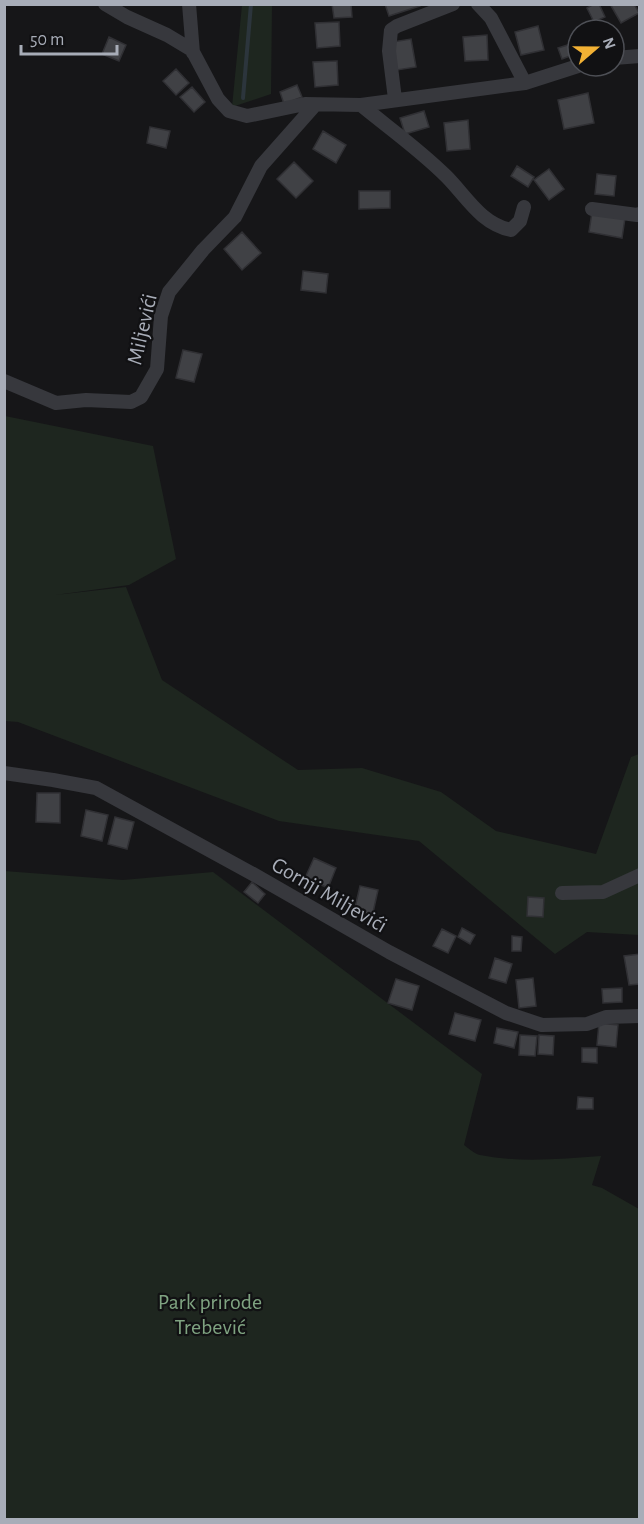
<svg xmlns="http://www.w3.org/2000/svg" width="644" height="1524" font-family="'Alegreya Sans',sans-serif">
<style>
.green{fill:#1e261f}
.lines{fill:none;stroke-linecap:round;stroke-linejoin:round}
.stream{stroke:#2c353c;stroke-width:4}
.building{fill:#404145;stroke:#303034;stroke-width:1.5}
.minor{stroke:#37383d;stroke-width:14}
.labels{text-anchor:middle;stroke-width:4.5;stroke-linejoin:round;paint-order:stroke}
.street-label{font-size:22px;fill:#a8adb8;stroke:#111113}
.park-label{font-size:22px;fill:#7fa381;stroke:#111113}
</style>
<rect width="100%" height="100%" fill="#161618"/>
<path class="green" d="M242,5H272L271,94L232,107Z
M5,416L153,446L176,559L129,585L55,595L126,587L162,680L298,770L362,768L441,792L496,831L596,854L631,757L639,754V935L587,932L555,954L419,841L279,821L18,722L5,721Z
M4,871L123,880L213,872L482,1074L464,1145C468,1148 475,1154 480,1155C520,1163 560,1159 601,1156L592,1185L602,1188L639,1209V1519H5Z"/>
<g class="lines">
<path class="stream" d="M243,98L251,4"/>
</g>
<path class="building" d="M332,4H351L352,17L334,18Z
M385,4H420V6L389,16Z
M594,4H599L605,17L594,22L587,8Z
M610,4H634L639,13L621,23Z
M339,22L340,46L317,48L315,23Z
M538,26L544,50L521,55L515,32Z
M487,35L488,60L465,61L463,37Z
M109,37L126,45L119,61L102,54Z
M411,39L416,67L397,70L392,42Z
M577,42L578,53L562,59L558,48Z
M337,61L338,85L315,87L313,62Z
M176,69L189,83L176,95L163,81Z
M297,85L302,97L284,104L280,92Z
M192,87L205,102L194,112L180,97Z
M588,93L594,123L564,129L558,100Z
M424,111L429,127L405,134L400,118Z
M468,120L470,149L447,151L444,123Z
M150,127L170,131L166,148L147,143Z
M323,131L346,145L336,163L313,149Z
M294,162L313,181L296,198L277,179Z
M517,166L534,177L528,187L511,176Z
M549,169L564,189L549,200L534,180Z
M597,174L616,176L614,196L595,194Z
M359,191H390V208L359,209Z
M592,212L625,218L622,238L589,232Z
M242,232L261,253L242,270L224,249Z
M303,271L328,274L326,293L301,290Z
M183,350L202,354L194,382L176,378Z
M37,793H60V823L36,822Z
M86,810L108,815L102,841L81,836Z
M115,817L134,822L127,849L108,844Z
M314,858L336,868L328,888L305,878Z
M252,882L265,894L258,903L244,892Z
M360,886L378,890L372,917L354,912Z
M528,897L544,898L543,917L527,916Z
M462,928L475,935L470,944L458,937Z
M442,929L456,936L448,953L433,946Z
M512,936L522,937L521,951H512Z
M640,954V984L629,985L624,956Z
M495,958L512,964L506,983L489,978Z
M533,978L536,1006L519,1008L516,980Z
M396,979L419,986L412,1010L388,1003Z
M622,988V1002L603,1003L602,989Z
M455,1013L481,1020L475,1041L449,1034Z
M599,1023L618,1025L616,1047L597,1045Z
M497,1028L518,1032L514,1048L494,1043Z
M520,1035L537,1036L535,1056L519,1055Z
M539,1035L554,1036L553,1055L538,1054Z
M582,1048H597V1063L582,1062Z
M578,1097L593,1098V1109H577Z"/>
<g class="lines">
<path class="minor" d="M105,4L127,17L167,35L192,50L218,99L229,111L247,116L305,104L361,105L525,83L578,66
M189,4L193,53
M478,4L491,18L525,83
M614,58L640,56
M395,99L389,51L391,30L397,26L453,4
M361,105C389,128 420,150 446,176C467,197 480,223 511,230L520,221L524,207
M592,209L637,215L640,214
M4,381L56,403L86,400L131,402L141,397L157,369L161,316L169,292L203,250L235,217L261,166L315,105
M4,773L53,780L96,788L253,874L389,952L506,1013L542,1025L587,1024L606,1017L640,1016
M562,893L603,892L640,875"/>
</g>
<g class="labels">
<g class="street-label">
<text transform="translate(141 329) rotate(-77)" y="8">Miljevići</text>
<text transform="translate(330 894) rotate(30)" y="8">Gornji Miljevići</text>
</g>
<g class="park-label">
<text x="210" y="1309">Park prirode<tspan x="210" dy="25">Trebević</tspan></text>
</g>
</g>
<rect width="644" height="1524" fill="none" stroke="#a8adb8" stroke-width="12"/>
<g transform="translate(596 48) rotate(70)"><circle r="28" fill="#111113" stroke="#4d4f55" stroke-width="1.5"/>
<path d="M0-4.5L10 22L0 15L-10 22Z" fill="#f2b134"/>
<text y="-9" font-size="16" font-weight="bold" text-anchor="middle" fill="#a8adb8">N</text>
</g>
<path d="M21 45v9h96v-9" fill="none" stroke="#a8adb8" stroke-width="3"/>
<text x="30" y="45" font-size="18" fill="#a8adb8" stroke="#111113" stroke-width="4.5" paint-order="stroke">50 m</text>
</svg>
